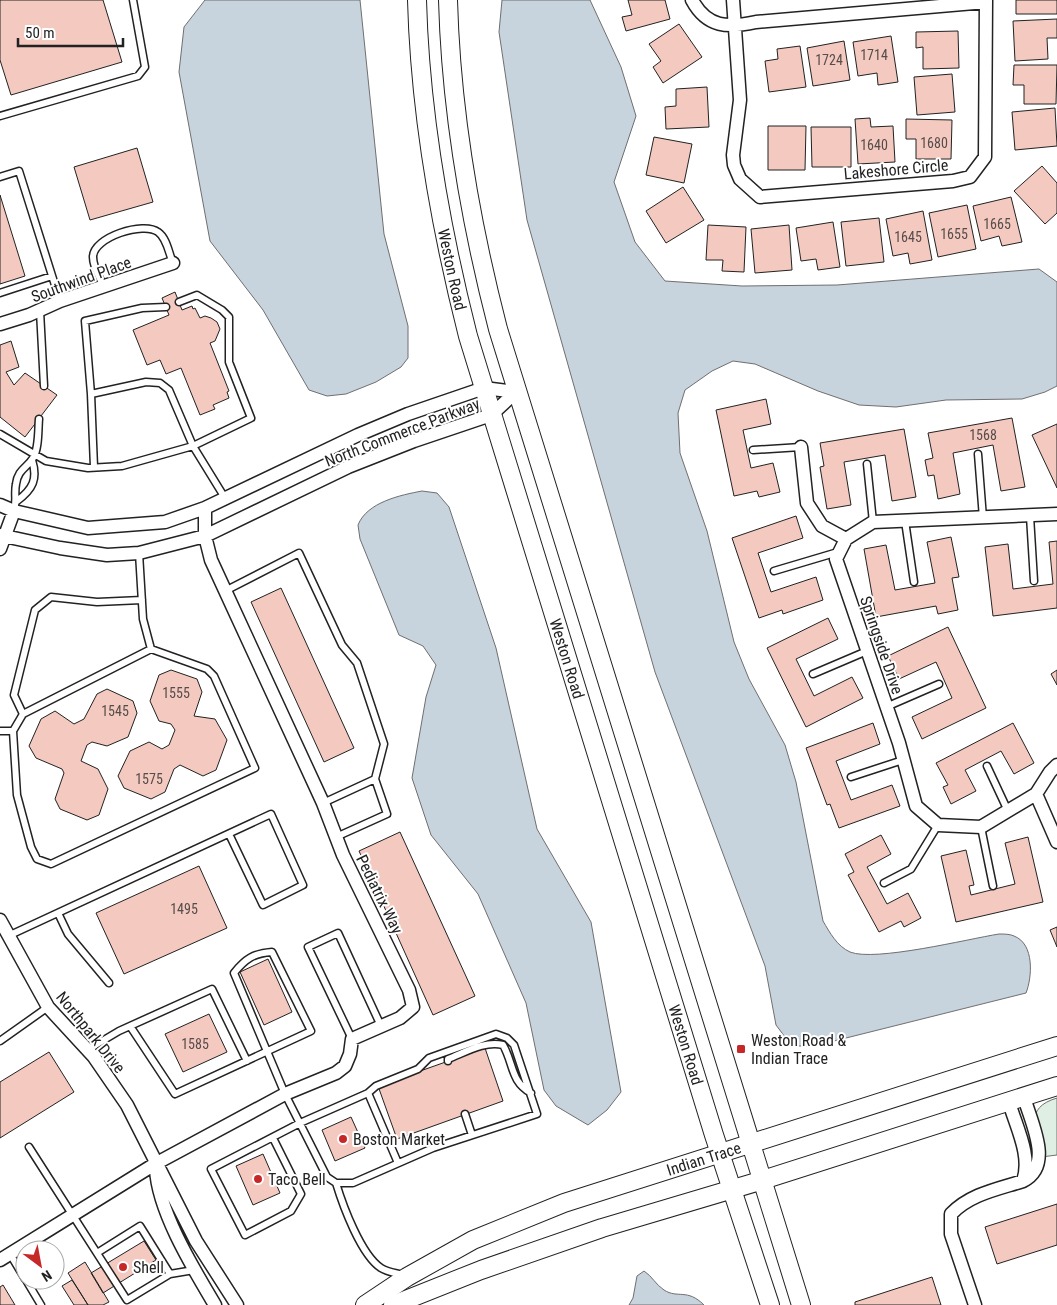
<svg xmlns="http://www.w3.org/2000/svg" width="1057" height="1305" font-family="'Roboto Condensed',sans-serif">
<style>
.green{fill:#e0efe3;stroke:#6f6f6f}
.water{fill:#c7d3dd;stroke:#6f6f6f}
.building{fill:#f3c9c0;stroke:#222}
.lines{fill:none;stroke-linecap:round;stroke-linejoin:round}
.lane-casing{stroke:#222;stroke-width:9}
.street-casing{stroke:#222;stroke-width:15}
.secondary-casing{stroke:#222;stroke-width:20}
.lane{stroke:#fff;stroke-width:6}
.street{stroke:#fff;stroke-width:12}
.secondary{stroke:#fff;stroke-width:18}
.poi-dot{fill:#c62828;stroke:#fff;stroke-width:2}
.labels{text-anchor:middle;stroke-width:4;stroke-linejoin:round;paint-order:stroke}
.number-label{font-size:14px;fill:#564c4a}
.street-label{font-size:16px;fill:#222;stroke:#fff}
.poi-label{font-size:16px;fill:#222;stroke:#fff;text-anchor:start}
</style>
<rect width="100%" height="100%" fill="#fff"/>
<path class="green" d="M1057,1098V1155L1041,1157C1036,1130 1023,1108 1057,1098Z"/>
<path class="water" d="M205,0H360L384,234L408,326V358L401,367L376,382L346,394L327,396L309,390L263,310L210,241L179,72L184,27Z
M502,0H590L621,67L636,116L614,182L635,242L665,281L742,286L837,285L1039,269L1057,282V386L1045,392L1022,399L946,400L896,407L859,405L818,391L755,364L733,361L712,371L685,390L678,413L680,453L707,531L734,642L749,679L785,745L796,782L823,921C830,933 837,946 850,952C875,962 968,939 999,934C1004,934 1010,934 1014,936C1035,944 1032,978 1026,993L814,1046H799L788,1041L776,1025L765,966L655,672L527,220L499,32Z
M422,491L437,493L449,507L496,648L537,829L591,922L621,1092L607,1110L588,1125L556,1106L544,1090L526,1003L478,894L431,835L412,778L426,697L436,665L423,646L399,635L360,539L358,525C367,502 401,495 422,491Z
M644,1271C652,1276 656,1285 664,1290C678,1299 687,1288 704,1305H629L633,1298L637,1276Z"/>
<path class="building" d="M0,0H103L122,62L11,95L0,60Z
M628,0H665L670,19L626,31L622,17L632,15Z
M1016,0H1057V14H1016Z
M1057,19V38H1047L1048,59L1015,61L1013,21Z
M679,24L702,57L663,83L653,67L661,61L649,44Z
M958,31L959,68L923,69V47L916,48V32Z
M891,36L898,82L878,85L877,73L858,76L853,42Z
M844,41L850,80L813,86L807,48Z
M800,46L806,87L769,92L765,61L778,59L777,49Z
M1014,65H1057L1056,104H1024V85H1013Z
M952,74L955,112L917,115L914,77Z
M707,87L709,127L666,129L665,107L676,106V89Z
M1055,108L1057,146L1015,150L1012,112Z
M870,118L871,127L893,126L895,162L858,164L855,119Z
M906,119L952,120L951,159H916V139H906Z
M768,126H806L805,170H768Z
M811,127H851V167H812Z
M654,137L692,144L684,183L646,175Z
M137,148L153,202L90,220L74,167Z
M1042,166L1057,183V213L1045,224L1014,191Z
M683,187L704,220L666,243L646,211Z
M0,195L25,276L0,284Z
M1011,197L1022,242L1002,246L999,236L981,241L973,206Z
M967,205L976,249L938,257L929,213Z
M923,211L932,260L910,264L908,253L893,256L886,219Z
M879,218L884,262L846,266L841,222Z
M833,222L840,267L818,270L816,259L801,261L796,228Z
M708,225L746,227L744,272L722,271L723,260H706Z
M789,225L792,270L755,273L751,229Z
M175,292L182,310L192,306L193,309L195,308L200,318L205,316L211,318L217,322L220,329L215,341L210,343L229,391L227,392L229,398L213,405L215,409L200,415L181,368L166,374L160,360L147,365L133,330L169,315L162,298Z
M11,341L19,367L6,372L14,385L25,373L57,395L25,437L0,417V345Z
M766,399L771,424L743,430L751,468L773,463L780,492L759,497L757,491L734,496L716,410Z
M1012,418L1025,487L1001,491L993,445L953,453L960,494L938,499L934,475L928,476L925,460L933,458L928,433Z
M1057,424V488L1032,435Z
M904,429L916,497L892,501L885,455L844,462L851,505L827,509L820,467L824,466L820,443Z
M796,516L803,538L758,553L771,592L816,577L823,600L783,614L782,610L759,618L732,538Z
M951,537L959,577L952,578L958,610L938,614L936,606L876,617L864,549L886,545L895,590L935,583L927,542Z
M1057,541V608L993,616L985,547L1008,544L1013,589L1053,584L1049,542Z
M281,588L354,748L324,762L251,602Z
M828,618L838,639L796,659L814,696L852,677L863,698L806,727L767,648Z
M948,627L986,708L922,739L912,717L952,698L936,662L899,679L888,656Z
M171,670L197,679L202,692L194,716L215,719L227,740L216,770L203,776L180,765L174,769L165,792L151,799L124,788L118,776L130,751L149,742L162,749L169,745L175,730L171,724L159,721L150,701L159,675Z
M1057,670V685L1051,674Z
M107,689L133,701L137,713L128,737L107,746L92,742L87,745L81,761L98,769L108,789L99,815L87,820L60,809L55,799L64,773L62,769L36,758L29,746L41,719L55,711L74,724L84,719L97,694Z
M873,723L880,744L836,761L851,800L892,785L900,806L839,828L830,804L827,805L806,748Z
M1013,723L1034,763L1014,774L1001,751L965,770L976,791L951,804L943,787L948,785L936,763Z
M400,832L475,996L433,1015L359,851Z
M881,835L891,854L867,867L887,904L908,893L921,918L904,927L901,921L879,932L848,875L854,872L845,854Z
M1028,837L1043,902L956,922L941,856L966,850L974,885L969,886L971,895L1015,884L1005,843Z
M199,866L227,928L124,974L96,913Z
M1057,927V947L1050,930Z
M268,959L292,1012L264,1025L240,972Z
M209,1014L227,1052L183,1072L165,1034Z
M485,1048L503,1101L397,1139L378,1086Z
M49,1052L74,1092L0,1138V1082Z
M351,1117L365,1148L335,1161L322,1130Z
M263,1154L280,1193L253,1205L236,1166Z
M1057,1204V1245L997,1264L985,1227Z
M144,1241L156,1260L103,1293L91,1273Z
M85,1262L109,1302L103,1305H88L68,1273Z
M932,1277L941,1305H855V1302Z
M72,1280L88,1305H74L62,1286Z
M3,1285L15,1305H0V1287Z"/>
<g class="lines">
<defs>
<path id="lane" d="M0,116L138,76L145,67L133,0
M0,177L19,171L60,301
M104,287C100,278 93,268 93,257C93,237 144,221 158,232C167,238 169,254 173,263
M0,293L52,276
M40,311L44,386
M91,394L146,382L160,383L169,390L193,446L225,498
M0,434L46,461L88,468L122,466L193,446L251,418L229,362V317L222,310L197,295L179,302
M753,450L801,447
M978,454L983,518
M867,464L873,522
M94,467L91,394L85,321L142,308L166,307
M17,501C33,489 38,479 32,460
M14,511C17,500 14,494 16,484C18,469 27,468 33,458C39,449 38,430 39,419
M1030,516L1034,581
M905,521L914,582
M139,553L143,619L151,649L207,669L214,676L255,768L51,864L37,859L31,847L17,795L13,731L23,714L151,649
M774,571L838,552
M225,591L299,553L342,645L357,663L384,744L375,779L323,803
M813,674L867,651
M886,707L939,684
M23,714L14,695L35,610L51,597L97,602L142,600
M0,731H13
M987,766L1008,811
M851,777L903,760
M981,827L993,886
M336,837L387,814L375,779
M884,883L911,869L938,825
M58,913L68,934L109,983
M8,936L271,814L303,885L263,905L229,834
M130,1026L175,1094L311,1031L272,952C254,953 245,959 234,973L285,1094L327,1177L336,1183H353L433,1148L537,1114L514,1045L507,1038L496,1034L429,1058L418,1069L376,1086L368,1093
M352,1039L308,947L338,933L381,1026
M0,1041L48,1007
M87,1050L119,1031L212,989L247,1061
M448,1061V1059C464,1053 485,1040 503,1045C514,1064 510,1081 531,1093
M465,1114L472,1135
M273,1138L301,1194L291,1211L245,1235L211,1169L300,1123L368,1093L398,1163
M29,1147L127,1300L170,1274L194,1270
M336,1183C343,1206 361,1255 381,1268C387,1272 396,1273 403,1275
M97,1253L140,1226L170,1274
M10,1254L25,1279
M26,1280L41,1305"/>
<path id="street" d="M692,0C707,28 728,28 756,22L986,2
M733,0L740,100L733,155L734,165L740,179L760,197L953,181L970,177L985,157L986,0
M0,324L29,315L60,301L173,263
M801,447L807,503L822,526L846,539
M0,505L14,511L88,528L165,522L205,508L358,435L408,414L484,388L516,392
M1057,514L873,522L846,539L836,559L899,743L916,806L938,825L981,827L1036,794L1050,772L1057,765
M0,535L60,548L107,555L139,553L205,536L348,467L414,441L491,415L516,392
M0,549L14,511
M1036,794L1057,842
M0,920L48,1007L94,1057L127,1105L196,1241L237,1305
M1009,1102C1016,1127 1032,1156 1023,1181C1054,1165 1031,1123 1024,1097
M156,1169C158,1211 193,1268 215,1305
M0,1260L155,1164L285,1094L336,1073L345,1066L350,1054L352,1039L400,1018L413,1007L409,990L343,855L323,803L211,560L205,536V508
M975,1305L951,1234V1214C970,1194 998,1189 1023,1181"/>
<g id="secondary">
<path id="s1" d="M417,0C420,114 440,226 468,336L714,1135L770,1305"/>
<path d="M448,0C451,112 470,221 498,329L801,1305"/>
<path id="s2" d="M365,1305L407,1277L473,1240L564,1203L1057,1046"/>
<path d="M393,1305L481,1270L602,1228L763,1180L1057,1086"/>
</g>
</defs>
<use href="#lane" class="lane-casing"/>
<use href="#street" class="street-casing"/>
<use href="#secondary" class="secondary-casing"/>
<use href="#lane" class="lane"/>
<use href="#street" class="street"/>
<use href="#secondary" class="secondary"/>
</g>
<g class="poi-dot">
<rect x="736" y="1044" width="10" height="10" rx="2.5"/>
<circle cx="343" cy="1139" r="5"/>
<circle cx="258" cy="1179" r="5"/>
<circle cx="123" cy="1267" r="5"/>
</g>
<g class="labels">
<g class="number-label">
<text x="874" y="60">1714</text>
<text x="829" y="65">1724</text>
<text x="934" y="148">1680</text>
<text x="874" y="150">1640</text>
<text x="997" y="229">1665</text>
<text x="954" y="239">1655</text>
<text x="908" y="242">1645</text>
<text x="983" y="440">1568</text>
<text x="176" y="698">1555</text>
<text x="115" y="716">1545</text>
<text x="149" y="784">1575</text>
<text x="184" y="914">1495</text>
<text x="195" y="1049">1585</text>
</g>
<g class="street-label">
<text transform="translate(896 169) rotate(-5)" y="6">Lakeshore Circle</text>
<text dy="6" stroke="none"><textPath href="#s1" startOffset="272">Weston Road</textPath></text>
<text transform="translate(81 279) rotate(-20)" y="6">Southwind Place</text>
<text transform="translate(402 432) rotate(-21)" y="6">North Commerce Parkway</text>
<text transform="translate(882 645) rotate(71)" y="6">Springside Drive</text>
<text dy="6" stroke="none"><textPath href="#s1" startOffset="678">Weston Road</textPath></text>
<text transform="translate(380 894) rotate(64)" y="6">Pediatrix Way</text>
<text transform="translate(91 1032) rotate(51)" y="6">Northpark Drive</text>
<text dy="6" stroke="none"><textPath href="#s1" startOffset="1082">Weston Road</textPath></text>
<text dy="6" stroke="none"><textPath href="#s2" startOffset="371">Indian Trace</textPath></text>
</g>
<g class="poi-label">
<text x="751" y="1046">Weston Road &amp;<tspan x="751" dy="18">Indian Trace</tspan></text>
<text x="353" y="1145">Boston Market</text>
<text x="268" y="1185">Taco Bell</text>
<text x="133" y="1273">Shell</text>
</g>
</g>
<g transform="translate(40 1265) rotate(148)"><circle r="24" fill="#ffffff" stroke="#a7a7a7"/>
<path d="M0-4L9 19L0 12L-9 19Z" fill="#c62828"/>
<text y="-8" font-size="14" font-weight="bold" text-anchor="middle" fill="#222222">N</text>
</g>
<path d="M18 38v8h105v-8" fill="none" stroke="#222222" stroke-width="2.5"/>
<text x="25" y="38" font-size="15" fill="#222222" stroke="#ffffff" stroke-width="4" paint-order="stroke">50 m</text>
</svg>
